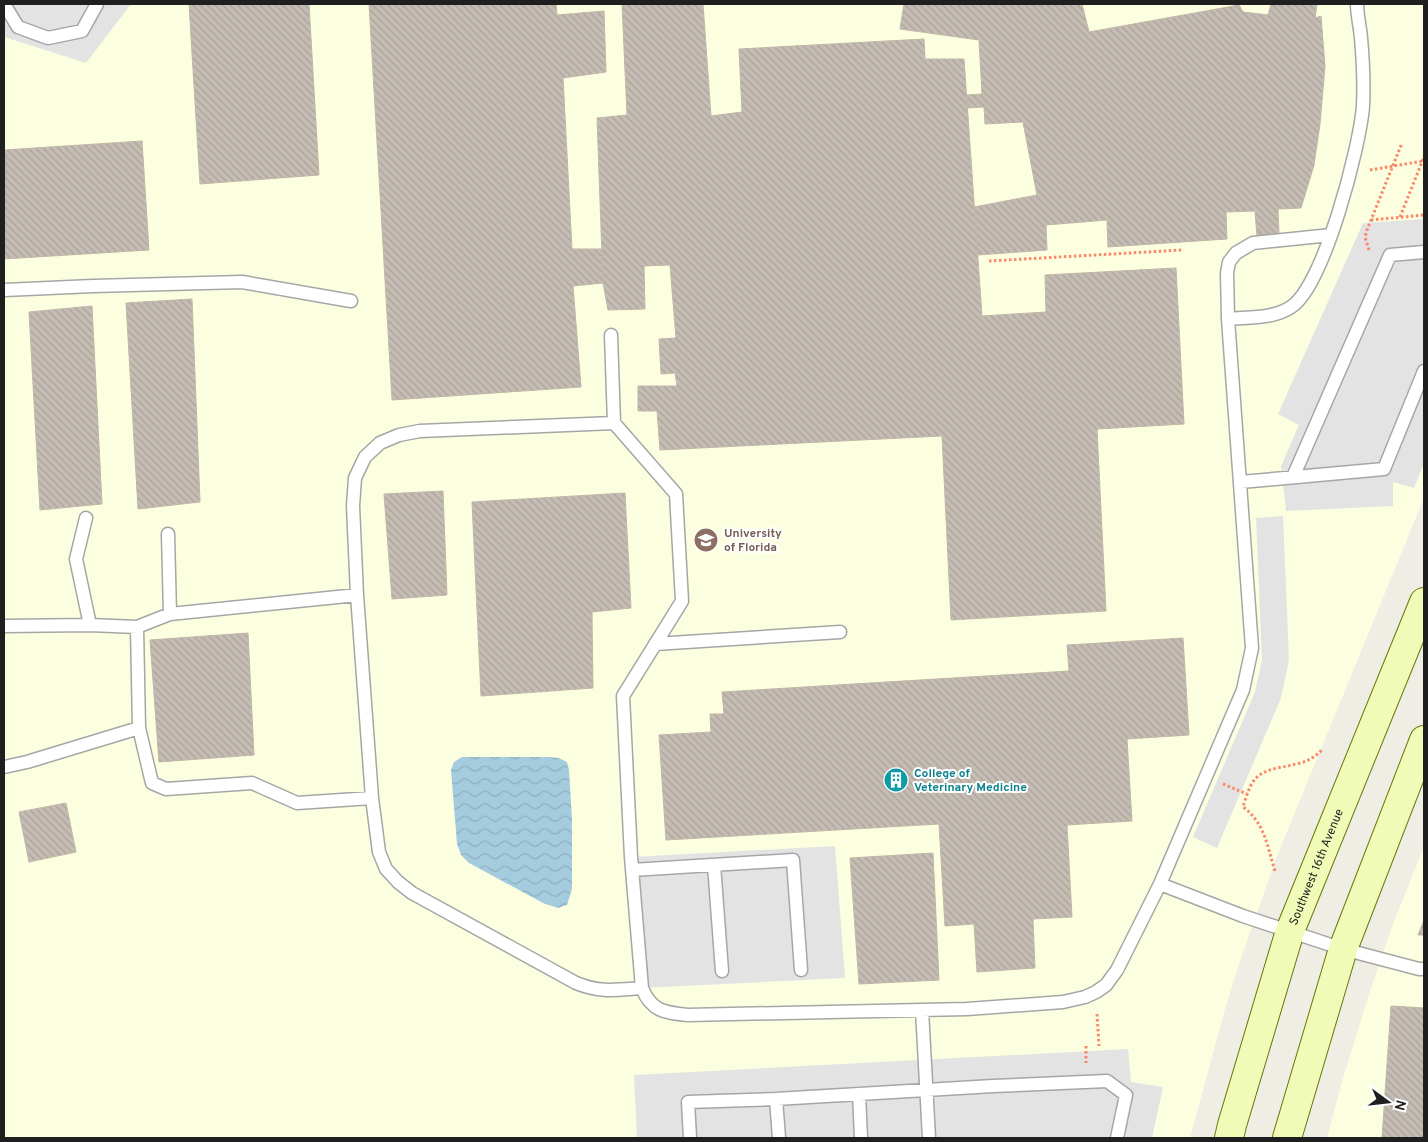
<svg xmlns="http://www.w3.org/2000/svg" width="1428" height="1142" font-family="Overpass,sans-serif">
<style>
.education{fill:#fcffdf}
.parking{fill:#e3e3e3}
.water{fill:url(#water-waves)}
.building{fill:url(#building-back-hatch);stroke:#c2b6a7}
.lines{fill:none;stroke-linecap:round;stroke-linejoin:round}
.service-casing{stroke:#a6a6a6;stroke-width:15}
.secondary-casing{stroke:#617a03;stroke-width:30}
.path{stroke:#fc876a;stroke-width:3;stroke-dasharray:2.5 2.5;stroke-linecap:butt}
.service{stroke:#fff;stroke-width:12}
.secondary{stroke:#f1fbb8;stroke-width:28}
.labels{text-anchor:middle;stroke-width:4;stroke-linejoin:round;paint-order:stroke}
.education-label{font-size:12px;font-weight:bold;fill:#785e54;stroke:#fff;text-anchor:start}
.culture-label{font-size:12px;font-weight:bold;fill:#0d838f;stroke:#fff;text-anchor:start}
.street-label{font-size:12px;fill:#1f1f1f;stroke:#fff}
</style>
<defs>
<pattern id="water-waves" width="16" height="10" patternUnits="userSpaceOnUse" patternTransform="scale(1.25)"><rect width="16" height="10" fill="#a5ccde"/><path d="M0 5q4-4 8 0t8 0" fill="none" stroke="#8eafbe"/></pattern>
<pattern id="building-back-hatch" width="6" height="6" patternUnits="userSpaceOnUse" patternTransform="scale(1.25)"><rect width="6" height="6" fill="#c5bdb4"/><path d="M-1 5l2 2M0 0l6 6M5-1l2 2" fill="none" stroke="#a9a29a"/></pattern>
</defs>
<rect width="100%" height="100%" fill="#f0ede5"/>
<path class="education" d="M4,4H1424V498L1277,856L1240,961L1225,1009L1190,1138H4Z
M1424,847V1138H1327L1341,1085L1369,994L1393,924Z"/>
<path class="parking" d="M4,4H131L86,63L4,37Z
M1424,219V463L1414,488L1393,482V506L1286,511L1281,466L1299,425L1278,414L1363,223Z
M1283,516L1289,660L1281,698L1217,848L1193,837L1255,692L1262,660L1256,518Z
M835,846L845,978L642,988L631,857Z
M1128,1049L1131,1082L1163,1087L1152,1138H637L634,1075Z"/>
<path class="water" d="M462,757H549L559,758L567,762L569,770L572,819V889L567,905L558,908L543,903L469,863L461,855L457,844L451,770L454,762Z"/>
<path class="building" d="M189,4H309L319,175L200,184Z
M369,4H556L557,15L604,11L606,72L563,78L572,249H601L603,283L573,286L581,387L392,400Z
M622,4H703L711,116L742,112L739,49L924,39L925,59H964L982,316L1046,312L1045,275L1176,268L1184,424L1097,429L1106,611L951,620L942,436L660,450L657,411H638V386H677L675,373L661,374L659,339L676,338L670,265L644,266L645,309L608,310L603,283L597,118L627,115Z
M904,4H1082L1089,32L1239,5L1243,12L1268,15L1271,4H1317L1315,18L1321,16L1325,66L1320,124L1314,165L1301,208L1278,209L1279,234L1257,237L1255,211L1226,212L1227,239L1108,247L1107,220L1046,225L1047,250L978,255L974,207L1037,195L1023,122L985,124L984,107L968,108L967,95L982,94L979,40L900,29Z
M142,141L149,250L4,259V150Z
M192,299L200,502L138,509L126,303Z
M92,306L102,504L40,510L29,312Z
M443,491L447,595L392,599L384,494Z
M625,493L631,608L592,612L593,688L481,696L472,502Z
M248,633L254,755L159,762L150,640Z
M1183,638L1189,735L1127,739L1132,821L1067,825L1072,917L1033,919L1035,968L977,972L974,924L945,926L939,824L666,840L659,735L711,732L710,714H724L722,692L1069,671L1067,645Z
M66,803L76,852L29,862L19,812Z
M933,853L939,980L859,984L850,858Z
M1424,920V935H1418Z
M1391,1006L1424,1008V1138H1382Z"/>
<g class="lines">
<defs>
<path id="service" d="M4,4L18,27L48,38L82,31L97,4
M4,290L93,286L242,282L351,301
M1228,319L1227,273L1229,262L1236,253L1253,243L1331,235
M611,335L614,423
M1293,477L1390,255L1424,252
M1241,482L1384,469L1424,371
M86,518L76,559L90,625L137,627
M168,534L170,614
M4,626L90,625
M655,644L840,632
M139,728L152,783L166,789L252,783L297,803L372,798
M4,767L27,762L139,728L137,627L170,614L357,595
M714,865L722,971
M632,870L793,860L801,970
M1160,884L1243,916L1343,949L1419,969H1424
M642,988C615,990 601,993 576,983L412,893L398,882L386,869L379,852L372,798L357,595L353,506L355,478L365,457L380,443L399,435L420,431L614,423L676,494L682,601L623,696L631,857L642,988C651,1011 665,1013 688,1015L967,1009L1063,1002L1085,997L1096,992L1106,985L1117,970L1160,884L1243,690L1252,648L1228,319C1249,317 1273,319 1291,307C1324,286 1360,146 1363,106C1364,84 1363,60 1361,38C1360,26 1357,15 1357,4
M922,1010L929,1138
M859,1094L861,1138
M690,1138L688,1102L776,1099
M779,1138L776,1099L993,1086L1107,1081L1126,1095L1117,1138"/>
<g id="secondary">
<path id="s1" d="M1229,1138L1232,1125L1290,931L1424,602"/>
<path d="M1287,1138L1343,949L1424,740"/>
</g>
</defs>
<use href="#service" class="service-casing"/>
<use href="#secondary" class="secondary-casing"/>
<path class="path" d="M1370,170L1423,161
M1400,217L1424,157
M1371,220L1424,215
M1369,250L1365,237L1367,230L1402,143
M989,261L1182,250
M1223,784L1247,794
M1275,871C1267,846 1265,823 1243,807C1245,800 1248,791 1251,785C1261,767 1279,769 1296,764C1307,762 1315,757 1323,749
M1097,1014L1099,1046
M1086,1046V1063"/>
<use href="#service" class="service"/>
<use href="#secondary" class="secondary"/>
</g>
<defs>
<symbol id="university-disc" viewBox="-11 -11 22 22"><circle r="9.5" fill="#8d6e63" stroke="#fff"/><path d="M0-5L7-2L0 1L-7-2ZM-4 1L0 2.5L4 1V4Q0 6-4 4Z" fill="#fff"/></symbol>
<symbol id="building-disc" viewBox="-11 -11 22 22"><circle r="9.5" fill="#0f9aa8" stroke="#fff"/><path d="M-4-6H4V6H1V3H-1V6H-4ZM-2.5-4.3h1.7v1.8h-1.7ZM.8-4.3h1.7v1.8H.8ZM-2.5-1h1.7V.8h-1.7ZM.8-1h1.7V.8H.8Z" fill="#fff"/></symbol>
</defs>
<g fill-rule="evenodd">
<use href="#university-disc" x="692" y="526" width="28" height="28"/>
<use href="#building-disc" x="882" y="766" width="28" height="28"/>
</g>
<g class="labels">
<g class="education-label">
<text x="724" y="537">University<tspan x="724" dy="14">of Florida</tspan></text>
</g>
<g class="culture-label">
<text x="914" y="777">College of<tspan x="914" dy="14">Veterinary Medicine</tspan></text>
</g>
<g class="street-label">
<text dy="4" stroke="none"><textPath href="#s1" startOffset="285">Southwest 16th Avenue</textPath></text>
</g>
</g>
<rect width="1428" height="1142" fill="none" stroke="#1f1f1f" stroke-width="10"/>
<g transform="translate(1388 1102) rotate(105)" stroke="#ffffff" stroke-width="4" paint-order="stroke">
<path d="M0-4L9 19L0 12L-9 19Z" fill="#1f1f1f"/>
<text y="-8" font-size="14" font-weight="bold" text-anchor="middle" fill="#1f1f1f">N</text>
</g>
</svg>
